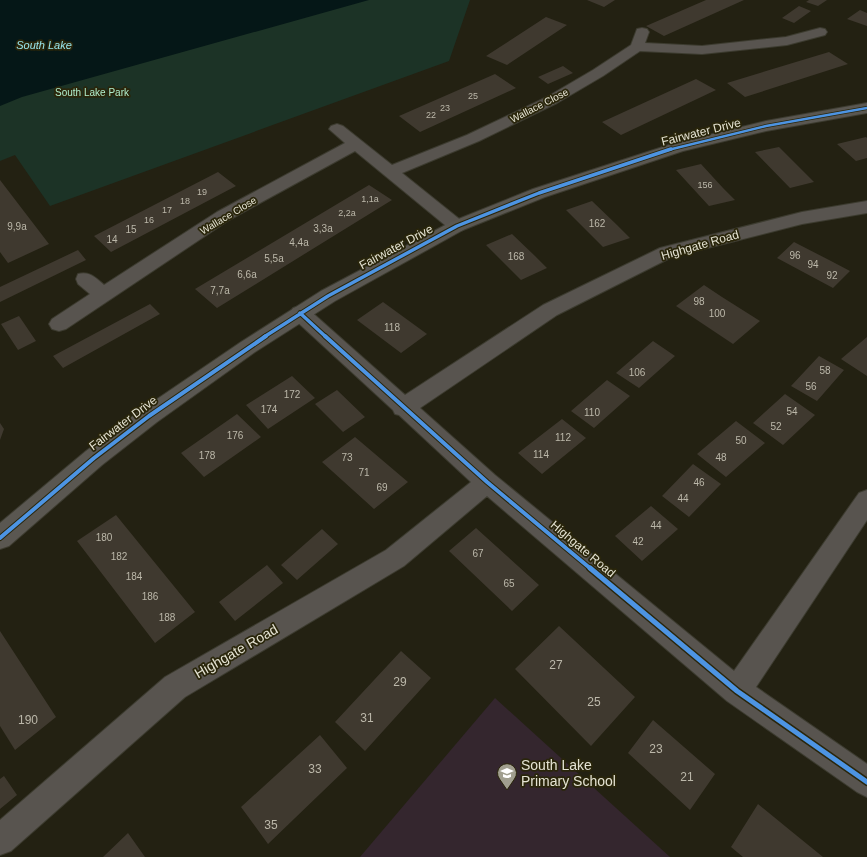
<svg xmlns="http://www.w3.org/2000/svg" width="867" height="857" font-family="Arial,sans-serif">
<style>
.education{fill:#34262e}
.green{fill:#1c3326}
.water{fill:#051717}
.building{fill:#3f392f}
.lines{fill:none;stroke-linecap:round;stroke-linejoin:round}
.street-casing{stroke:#3c3b2f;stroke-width:2}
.secondary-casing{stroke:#3c3b2f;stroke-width:2}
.street{fill:#58544f;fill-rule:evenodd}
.secondary{fill:#5a5751;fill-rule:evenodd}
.cycleway-far3-casing{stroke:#2a260b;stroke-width:4}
.cycleway-far2-casing{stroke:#2a260b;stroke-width:5.5}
.cycleway-far1-casing{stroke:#2a260b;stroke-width:6}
.cycleway-casing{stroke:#2a260b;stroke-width:8}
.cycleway-far3{stroke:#4d94e3;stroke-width:2.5}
.cycleway-far2{stroke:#4d94e3;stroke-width:3.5}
.cycleway-far1{stroke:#4d94e3;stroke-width:4}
.cycleway{stroke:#4d94e3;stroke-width:5}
.labels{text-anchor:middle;stroke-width:3.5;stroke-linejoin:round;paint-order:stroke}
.far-number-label{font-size:9px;fill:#bcb8aa}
.far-park-label{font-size:10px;fill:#afedcc;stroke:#2a260b}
.far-street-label{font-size:10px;fill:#e5e3d3;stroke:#2a260b}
.number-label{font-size:10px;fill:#bcb8aa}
.far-water-label{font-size:11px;font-style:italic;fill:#98e5ec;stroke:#2a260b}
.street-label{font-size:12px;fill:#e5e3d3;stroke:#2a260b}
.near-number-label{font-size:12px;fill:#bcb8aa}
.near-street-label{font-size:14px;fill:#e5e3d3;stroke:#2a260b}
.near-poi-label{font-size:14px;fill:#e5e3d3;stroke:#2a260b;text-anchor:start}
</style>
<rect width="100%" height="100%" fill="#232112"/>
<path class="education" d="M495,698L670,857H360Z"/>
<path class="green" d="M0,0H470L449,61L50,206L15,155L0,161Z"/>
<path class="water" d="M0,0H369L22,97L0,106Z"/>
<path class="building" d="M587,0H615L604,7Z
M706,0H744L664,36L646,26Z
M809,0H827L818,6L806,2Z
M799,6L811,11L794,23L782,18Z
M860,10L867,13V26L847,19Z
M546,17L567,25L507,65L486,56Z
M829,52L848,64L745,97L727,83Z
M563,66L573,73L548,84L538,77Z
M495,74L516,88L420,132L399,116Z
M696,79L716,90L621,135L602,122Z
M866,137L867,138V158L856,161L837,144Z
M779,147L814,182L790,188L755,152Z
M701,164L723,188L735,200L709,206L676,170Z
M218,172L236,186L111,252L94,236Z
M0,180L49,244L8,263L0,252Z
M369,185L392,200L217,308L195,289Z
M592,201L617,225L630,238L603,247L566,210Z
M512,234L535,256L547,268L521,280L486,245Z
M794,242L831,261L850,271L833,288L777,258Z
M78,250L86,260L0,302V287Z
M704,285L722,297L760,321L733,344L676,306Z
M383,302L427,334L401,353L357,320Z
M150,304L160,314L63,368L53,356Z
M19,316L36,341L18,350L1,324Z
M867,337V376L841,359Z
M653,341L675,356L639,388L616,373Z
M819,356L844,370L817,401L791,386Z
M292,376L315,398L268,429L246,405Z
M607,380L630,396L594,428L571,411Z
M337,390L365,417L343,432L315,404Z
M785,394L815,415L783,445L753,423Z
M237,414L261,437L204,477L181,453Z
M562,419L586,438L542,474L518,453Z
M736,421L765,443L726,477L697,454Z
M0,423L4,429L0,440Z
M355,437L408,482L374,509L322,462Z
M693,464L721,484L689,517L662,496Z
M651,506L678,529L642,561L615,536Z
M116,515L195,612L155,643L77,541Z
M476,528L539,585L512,611L449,551Z
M322,529L338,544L297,580L281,565Z
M267,565L283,583L235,621L219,602Z
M559,626L635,697L591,746L515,669Z
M0,631L56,717L15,750L0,726Z
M401,651L431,678L365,751L335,722Z
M653,720L715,774L690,810L628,753Z
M320,735L347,768L268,844L241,807Z
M4,776L17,795L0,809V779Z
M758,804L791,831L823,857H743L731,847Z
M128,833L145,857H103Z"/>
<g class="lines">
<defs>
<path id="street" d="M642,28L647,29L649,32L645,43L702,46L786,37L820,28L825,29L827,32L825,35L787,45L702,54L640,51L603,76L557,103L479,141L402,173L463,222L466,226L463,230L457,232L451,230L355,151L229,220L66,329L59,331L52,329L49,324L52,319L90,294L78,284L76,279L78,274C90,271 96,278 104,285L217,212L345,143L329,129L331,126L337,124L343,126L392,165L467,135L547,97L593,70L631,45L637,29Z
M867,201V213L802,224L672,257L557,315L420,408L495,475L734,671L859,493L867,490V520L756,687L867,764V797L857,792L727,701L487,496L404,566L185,697L11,851L0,855V820L165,677L386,550L471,482L399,415L395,414L393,410L293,318L290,313L293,308L300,306L307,308L405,395L543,305L660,248L802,212Z"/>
<path id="secondary" d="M867,103V113L766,131L683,151L545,197L463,230L335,301L255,352L157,422L102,465L9,546L0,549V523L86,451L141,410L241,342L321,291L451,222L533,189L672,144L766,121Z"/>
</defs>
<use href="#street" class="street-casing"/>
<use href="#secondary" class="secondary-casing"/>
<use href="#street" class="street"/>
<use href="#secondary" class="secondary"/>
<defs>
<path id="cycleway-far3" d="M668,150L766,126L867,108"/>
<path id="cycleway-far2" d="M300,313L326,337
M264,337L328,296L457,226L539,193L671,149"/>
<path id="cycleway-far1" d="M325,336L487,482L591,569
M0,538L94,458L149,416L266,336"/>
<path id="cycleway" d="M590,568L737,691L867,782"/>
</defs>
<use href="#cycleway-far3" class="cycleway-far3-casing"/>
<use href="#cycleway-far2" class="cycleway-far2-casing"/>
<use href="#cycleway-far1" class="cycleway-far1-casing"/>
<use href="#cycleway" class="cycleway-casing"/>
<use href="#cycleway-far3" class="cycleway-far3"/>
<use href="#cycleway-far2" class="cycleway-far2"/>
<use href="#cycleway-far1" class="cycleway-far1"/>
<use href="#cycleway" class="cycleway"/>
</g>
<defs>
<symbol id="school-pin" viewBox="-11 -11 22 30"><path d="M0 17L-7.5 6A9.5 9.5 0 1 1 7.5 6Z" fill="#a19f8f" stroke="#2a260b"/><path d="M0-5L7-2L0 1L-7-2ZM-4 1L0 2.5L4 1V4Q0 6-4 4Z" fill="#fff"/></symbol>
</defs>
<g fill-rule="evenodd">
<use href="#school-pin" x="496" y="762" width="22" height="30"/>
</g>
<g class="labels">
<g class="far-number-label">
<text x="473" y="99">25</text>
<text x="445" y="111">23</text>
<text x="431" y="118">22</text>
<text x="705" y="188">156</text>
<text x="202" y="195">19</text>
<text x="370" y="202">1,1a</text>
<text x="185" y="204">18</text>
<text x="167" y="213">17</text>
<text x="347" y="216">2,2a</text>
<text x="149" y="223">16</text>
</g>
<g class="far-park-label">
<text x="92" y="96">South Lake Park</text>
</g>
<g class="far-street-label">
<text transform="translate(539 105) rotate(-27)" y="4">Wallace Close</text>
<text transform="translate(228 215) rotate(-31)" y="4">Wallace Close</text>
</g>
<g class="number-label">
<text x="597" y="227">162</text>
<text x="17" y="230">9,9a</text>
<text x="323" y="232">3,3a</text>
<text x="131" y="233">15</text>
<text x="112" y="243">14</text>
<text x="299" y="246">4,4a</text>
<text x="795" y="259">96</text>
<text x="516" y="260">168</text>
<text x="274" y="262">5,5a</text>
<text x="813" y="268">94</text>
<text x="247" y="278">6,6a</text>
<text x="832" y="279">92</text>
<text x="220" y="294">7,7a</text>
<text x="699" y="305">98</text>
<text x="717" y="317">100</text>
<text x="392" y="331">118</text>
<text x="825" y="374">58</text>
<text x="637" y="376">106</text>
<text x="811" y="390">56</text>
<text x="292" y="398">172</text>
<text x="269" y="413">174</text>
<text x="792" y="415">54</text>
<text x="592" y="416">110</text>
<text x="776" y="430">52</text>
<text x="235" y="439">176</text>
<text x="563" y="441">112</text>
<text x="741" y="444">50</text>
<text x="541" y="458">114</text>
<text x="207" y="459">178</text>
<text x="347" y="461">73</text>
<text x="721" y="461">48</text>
<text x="364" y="476">71</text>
<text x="699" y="486">46</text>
<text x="382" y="491">69</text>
<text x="683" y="502">44</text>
<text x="656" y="529">44</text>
<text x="104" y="541">180</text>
<text x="638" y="545">42</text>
<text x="478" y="557">67</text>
<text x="119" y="560">182</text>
<text x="134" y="580">184</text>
<text x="509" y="587">65</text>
<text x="150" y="600">186</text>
<text x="167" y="621">188</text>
</g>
<g class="far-water-label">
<text x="44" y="49">South Lake</text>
</g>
<g class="street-label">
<text transform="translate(701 132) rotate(-14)" y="4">Fairwater Drive</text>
<text transform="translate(700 245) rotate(-16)" y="4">Highgate Road</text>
<text transform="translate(396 247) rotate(-28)" y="4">Fairwater Drive</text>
<text transform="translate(123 423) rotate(-37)" y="4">Fairwater Drive</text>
<text transform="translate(583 549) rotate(40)" y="4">Highgate Road</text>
</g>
<g class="near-number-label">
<text x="556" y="669">27</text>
<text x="400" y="686">29</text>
<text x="594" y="706">25</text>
<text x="367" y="722">31</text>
<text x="28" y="724">190</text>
<text x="656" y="753">23</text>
<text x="315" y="773">33</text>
<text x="687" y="781">21</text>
<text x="271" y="829">35</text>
</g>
<g class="near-street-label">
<text transform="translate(236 651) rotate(-30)" y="5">Highgate Road</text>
</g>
<g class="near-poi-label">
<text x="521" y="770">South Lake<tspan x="521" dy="16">Primary School</tspan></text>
</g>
</g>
</svg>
